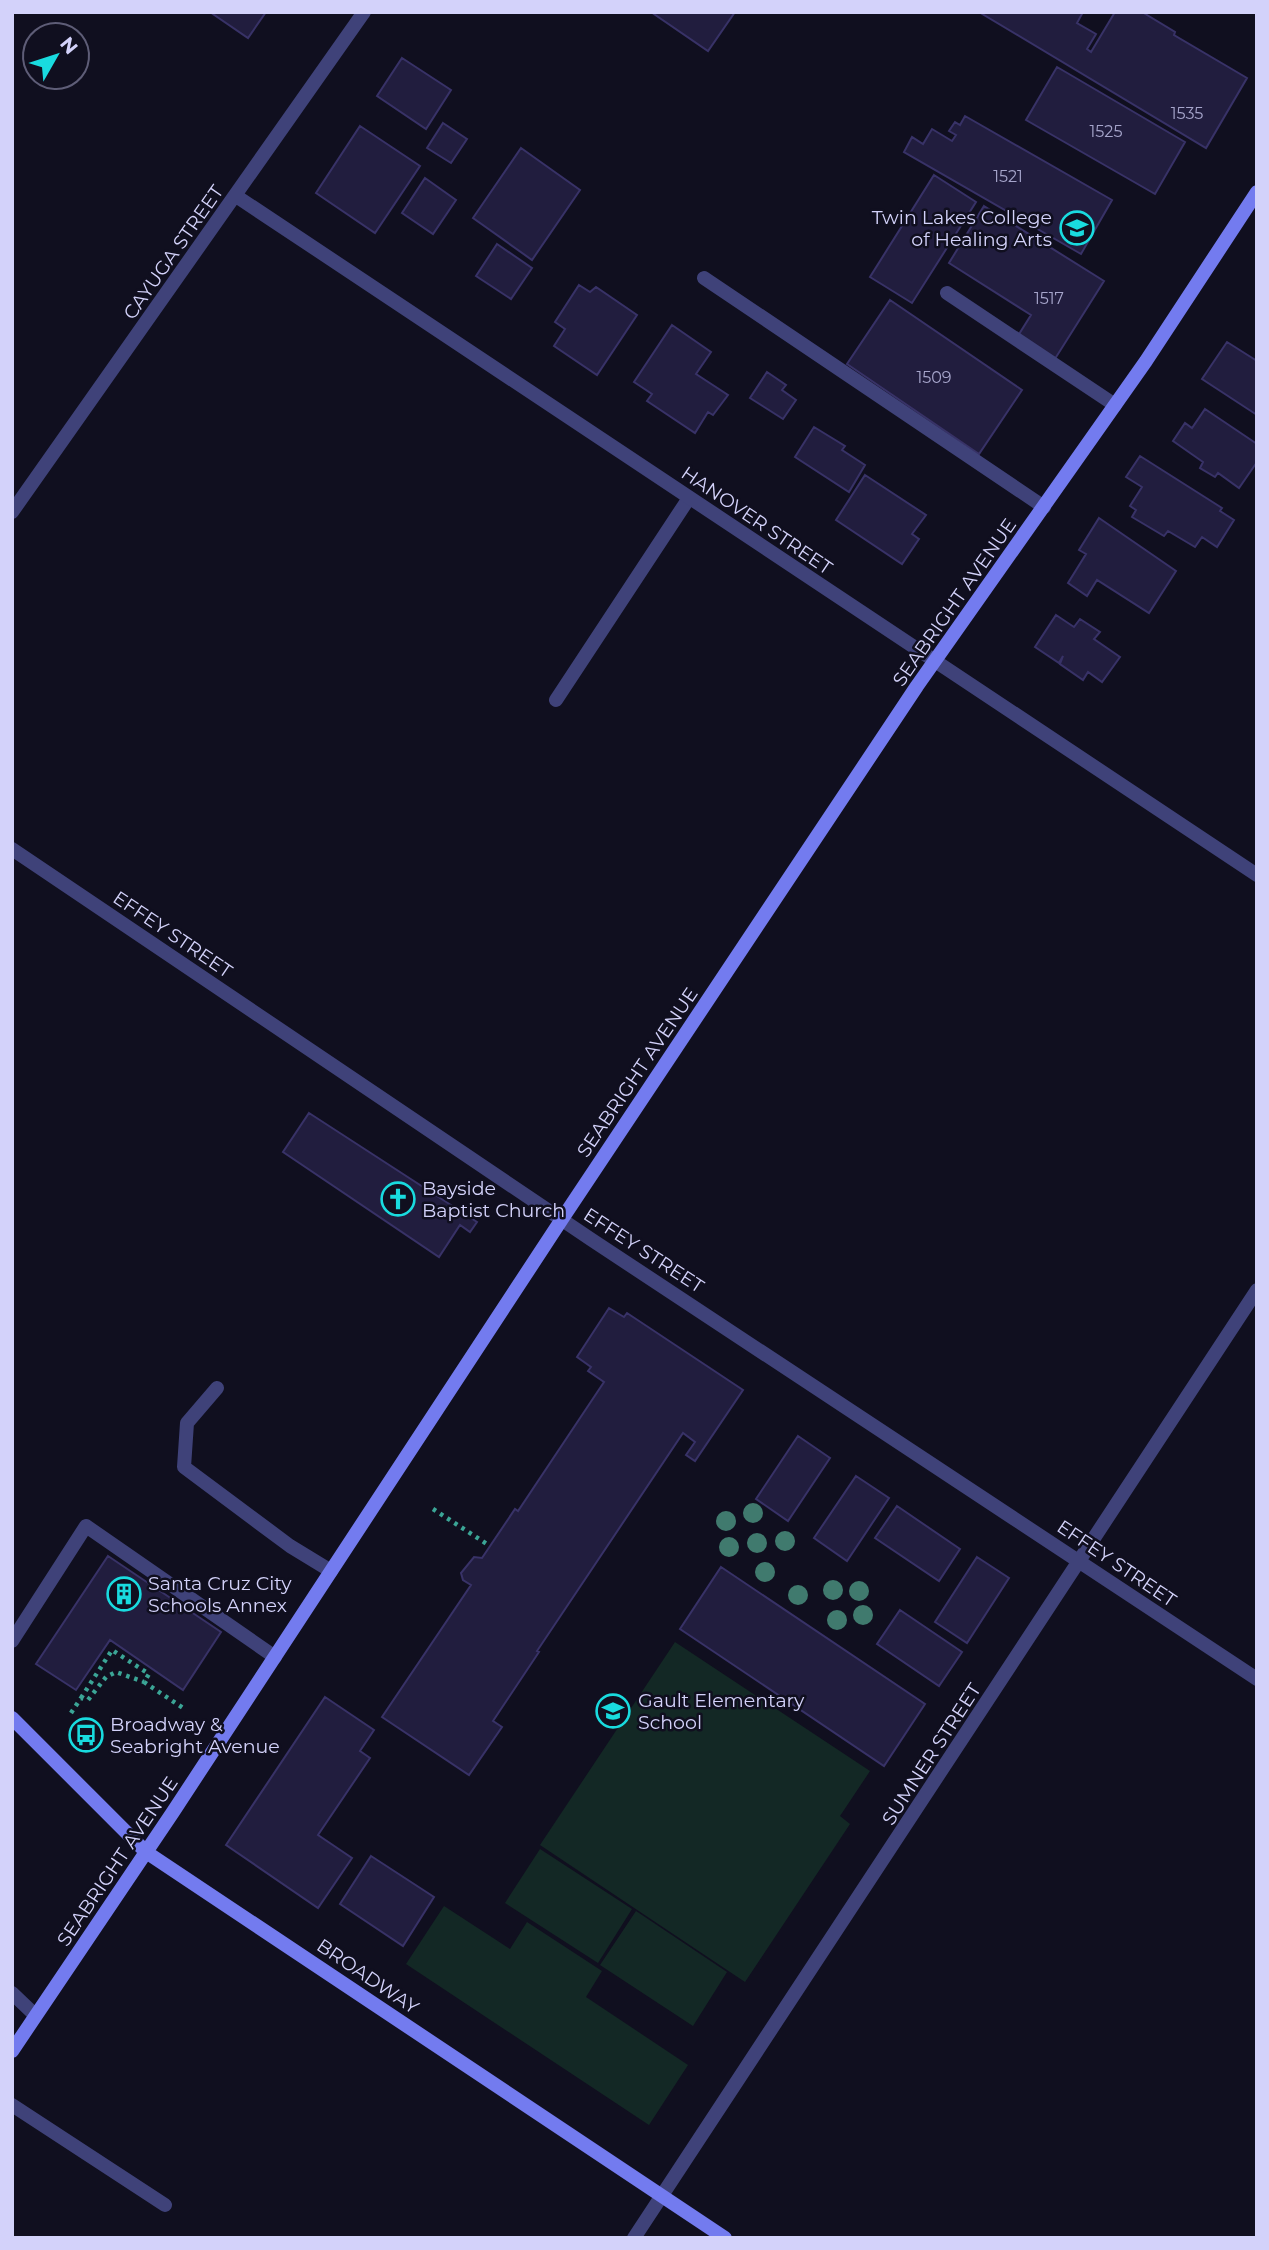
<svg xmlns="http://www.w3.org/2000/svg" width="1269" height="2250" font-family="Montserrat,sans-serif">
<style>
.green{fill:#132825}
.building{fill:#211d3e;stroke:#383267;stroke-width:2}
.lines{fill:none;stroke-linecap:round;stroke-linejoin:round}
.path{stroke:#3ba596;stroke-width:4.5;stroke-dasharray:3.5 5;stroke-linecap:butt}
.service{stroke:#3f4279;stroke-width:14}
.minor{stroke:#3f4279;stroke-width:14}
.secondary{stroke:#737bef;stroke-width:14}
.tree{fill:#407a6e}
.labels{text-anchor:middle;stroke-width:5;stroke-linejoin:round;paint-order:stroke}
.number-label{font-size:16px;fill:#a6a5cb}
.poi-label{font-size:19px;fill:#d3d2fa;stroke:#100f1f;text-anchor:start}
.street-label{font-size:19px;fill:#d3d2fa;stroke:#100f1f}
</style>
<rect width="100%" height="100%" fill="#100f1f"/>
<path class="green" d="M675,1642L870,1771L840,1816L850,1824L745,1982L540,1845Z
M540,1849L632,1909L598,1963L505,1903Z
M444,1906L510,1949L527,1922L602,1971L586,1997L688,2065L649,2125L406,1964Z
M636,1911L727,1972L693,2026L600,1965Z"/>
<path class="building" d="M210,12H266L248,38Z
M651,12H735L708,51Z
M979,12H1083L1077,23L1096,34L1087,49L1091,52L1115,12H1142L1175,32L1174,35L1247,78L1206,148Z
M402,58L451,90L426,129L377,96Z
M1057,67L1185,142L1155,194L1026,120Z
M965,116L1112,200L1081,254L904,152L912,137L923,144L932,129L952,141L956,135L949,131L955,122L960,125Z
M443,123L467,139L451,163L427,148Z
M360,126L420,166L375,233L316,193Z
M521,148L580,190L532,260L473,218Z
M934,175L976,202L912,303L870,277Z
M425,178L456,200L433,234L402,213Z
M984,206L1104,281L1053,362L1016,339L1031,315L949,263Z
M497,244L532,268L511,299L476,276Z
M579,285L590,292L596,287L637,315L597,375L554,346L565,329L555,322Z
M890,300L1022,390L979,454L847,364Z
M672,325L711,352L696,374L728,395L713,415L708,412L695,433L647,401L652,394L634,382Z
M1227,342L1257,361V415L1202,379Z
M767,372L786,385L782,390L796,400L783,419L750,398Z
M1205,409L1257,444V462L1239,488L1218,473L1215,477L1200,468L1203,462L1173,441L1185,423L1192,428Z
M814,427L845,446L842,450L865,465L849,492L795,457Z
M1140,456L1222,508L1220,511L1234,520L1217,547L1202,537L1195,547L1168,531L1164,536L1132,517L1136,510L1130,506L1142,487L1126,477Z
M865,475L926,515L912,534L919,539L902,564L836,520Z
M1099,518L1176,571L1149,613L1097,580L1087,596L1068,583L1086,554L1079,550Z
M1056,615L1074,627L1080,619L1100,632L1094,639L1120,657L1102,682L1088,672L1083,680L1060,664L1063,656L1059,663L1035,647Z
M309,1113L477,1222L470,1232L460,1225L439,1257L283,1152Z
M609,1308L624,1317L627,1313L743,1390L695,1461L686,1455L695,1442L683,1433L537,1651L539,1652L493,1721L502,1727L469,1775L382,1717L471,1585L463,1580L461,1573L474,1557L482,1558L515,1509L518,1511L604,1382L588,1371L591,1367L577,1357Z
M798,1436L830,1458L788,1521L756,1499Z
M856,1476L889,1498L847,1561L814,1538Z
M897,1506L960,1549L939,1581L875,1538Z
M108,1556L221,1632L183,1690L110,1640L76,1690L36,1664Z
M977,1557L1009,1578L967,1643L935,1622Z
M721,1567L925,1704L884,1766L680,1629Z
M900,1610L962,1652L939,1686L877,1644Z
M325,1697L374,1730L360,1751L370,1758L318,1835L352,1858L318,1908L226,1845Z
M371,1856L434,1897L403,1946L340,1904Z"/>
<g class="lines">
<path class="path" d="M433,1509L490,1546
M81,1698L112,1650L149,1674L144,1682L183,1708
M71,1713L81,1698L88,1700L106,1677L116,1672L144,1682"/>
<path class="service" d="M704,278L1044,507
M947,293L1115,405
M556,700L689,498
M217,1388L187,1423L184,1467L290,1546L331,1571
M12,1641L86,1526L275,1657
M12,1993L35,2015
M12,2105L165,2205"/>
<path class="minor" d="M236,196L1257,875
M12,512L364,12
M12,849L592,1240L1257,1679
M634,2238L1257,1290"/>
<path class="secondary" d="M12,1718L146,1852L725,2238
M12,2051L173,1812L562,1219L917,686L1146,361L1257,192"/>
</g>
<g class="tree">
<circle cx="753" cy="1513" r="10"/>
<circle cx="726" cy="1521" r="10"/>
<circle cx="785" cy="1541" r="10"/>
<circle cx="757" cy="1543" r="10"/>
<circle cx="729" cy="1547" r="10"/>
<circle cx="765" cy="1572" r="10"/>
<circle cx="833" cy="1590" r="10"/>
<circle cx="859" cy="1591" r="10"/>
<circle cx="798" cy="1595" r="10"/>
<circle cx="863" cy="1615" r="10"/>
<circle cx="837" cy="1620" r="10"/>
</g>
<defs>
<symbol id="university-ring" viewBox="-11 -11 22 22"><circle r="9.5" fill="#100f1f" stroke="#19dbdf" stroke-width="1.5"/><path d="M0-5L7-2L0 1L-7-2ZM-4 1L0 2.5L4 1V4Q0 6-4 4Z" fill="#19dbdf"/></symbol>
<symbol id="church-ring" viewBox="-11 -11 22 22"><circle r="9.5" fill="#100f1f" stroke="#19dbdf" stroke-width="1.5"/><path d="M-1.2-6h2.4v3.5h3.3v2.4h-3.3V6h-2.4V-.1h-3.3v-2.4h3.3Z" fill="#19dbdf"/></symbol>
<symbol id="building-ring" viewBox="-11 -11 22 22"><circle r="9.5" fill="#100f1f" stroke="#19dbdf" stroke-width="1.5"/><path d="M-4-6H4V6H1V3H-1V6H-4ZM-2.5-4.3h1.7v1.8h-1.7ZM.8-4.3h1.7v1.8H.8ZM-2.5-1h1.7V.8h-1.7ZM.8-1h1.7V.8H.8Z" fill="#19dbdf"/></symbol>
<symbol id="school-ring" viewBox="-11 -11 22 22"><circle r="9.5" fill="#100f1f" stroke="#19dbdf" stroke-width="1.5"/><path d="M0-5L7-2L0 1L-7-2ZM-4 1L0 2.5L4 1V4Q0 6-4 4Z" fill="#19dbdf"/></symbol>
<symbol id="bus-ring" viewBox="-11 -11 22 22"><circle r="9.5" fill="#100f1f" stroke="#19dbdf" stroke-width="1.5"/><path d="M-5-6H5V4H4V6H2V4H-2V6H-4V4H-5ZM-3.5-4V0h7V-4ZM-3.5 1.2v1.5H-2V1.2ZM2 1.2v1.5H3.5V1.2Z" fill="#19dbdf"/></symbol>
</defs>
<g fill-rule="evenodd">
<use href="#university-ring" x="1058" y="209" width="38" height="38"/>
<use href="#church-ring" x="379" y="1180" width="38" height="38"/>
<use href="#building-ring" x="105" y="1575" width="38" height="38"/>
<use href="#school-ring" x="594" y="1692" width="38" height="38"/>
<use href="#bus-ring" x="67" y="1716" width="38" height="38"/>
</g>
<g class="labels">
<g class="number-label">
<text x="1187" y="119">1535</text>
<text x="1106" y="137">1525</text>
<text x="1008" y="182">1521</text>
<text x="1049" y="304">1517</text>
<text x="934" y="383">1509</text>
</g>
<g class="poi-label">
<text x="1052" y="224" text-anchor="end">Twin Lakes College<tspan x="1052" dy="22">of Healing Arts</tspan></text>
<text x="422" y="1195">Bayside<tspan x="422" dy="22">Baptist Church</tspan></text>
<text x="148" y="1590">Santa Cruz City<tspan x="148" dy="22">Schools Annex</tspan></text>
<text x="638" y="1707">Gault Elementary<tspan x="638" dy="22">School</tspan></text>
<text x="110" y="1731">Broadway &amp;<tspan x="110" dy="22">Seabright Avenue</tspan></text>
</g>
<g class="street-label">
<text transform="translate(173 252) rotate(-55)" y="7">CAYUGA STREET</text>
<text transform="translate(757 520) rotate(34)" y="7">HANOVER STREET</text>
<text transform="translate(954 602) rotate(-55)" y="7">SEABRIGHT AVENUE</text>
<text transform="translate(173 934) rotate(34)" y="7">EFFEY STREET</text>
<text transform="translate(637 1072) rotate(-56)" y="7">SEABRIGHT AVENUE</text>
<text transform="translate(644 1250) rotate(33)" y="7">EFFEY STREET</text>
<text transform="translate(1117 1563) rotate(34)" y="7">EFFEY STREET</text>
<text transform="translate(931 1754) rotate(-57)" y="7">SUMNER STREET</text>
<text transform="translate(117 1861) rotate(-56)" y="7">SEABRIGHT AVENUE</text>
<text transform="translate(368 1976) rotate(34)" y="7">BROADWAY</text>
</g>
</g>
<rect width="1269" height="2250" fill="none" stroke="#d3d2fa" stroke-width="28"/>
<g transform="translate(56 56) rotate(51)"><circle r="33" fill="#100f1f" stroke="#5e5d77" stroke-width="2"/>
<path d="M0-5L12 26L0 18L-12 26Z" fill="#19dbdf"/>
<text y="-10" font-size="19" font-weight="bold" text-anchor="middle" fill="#d3d2fa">N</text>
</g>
</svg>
